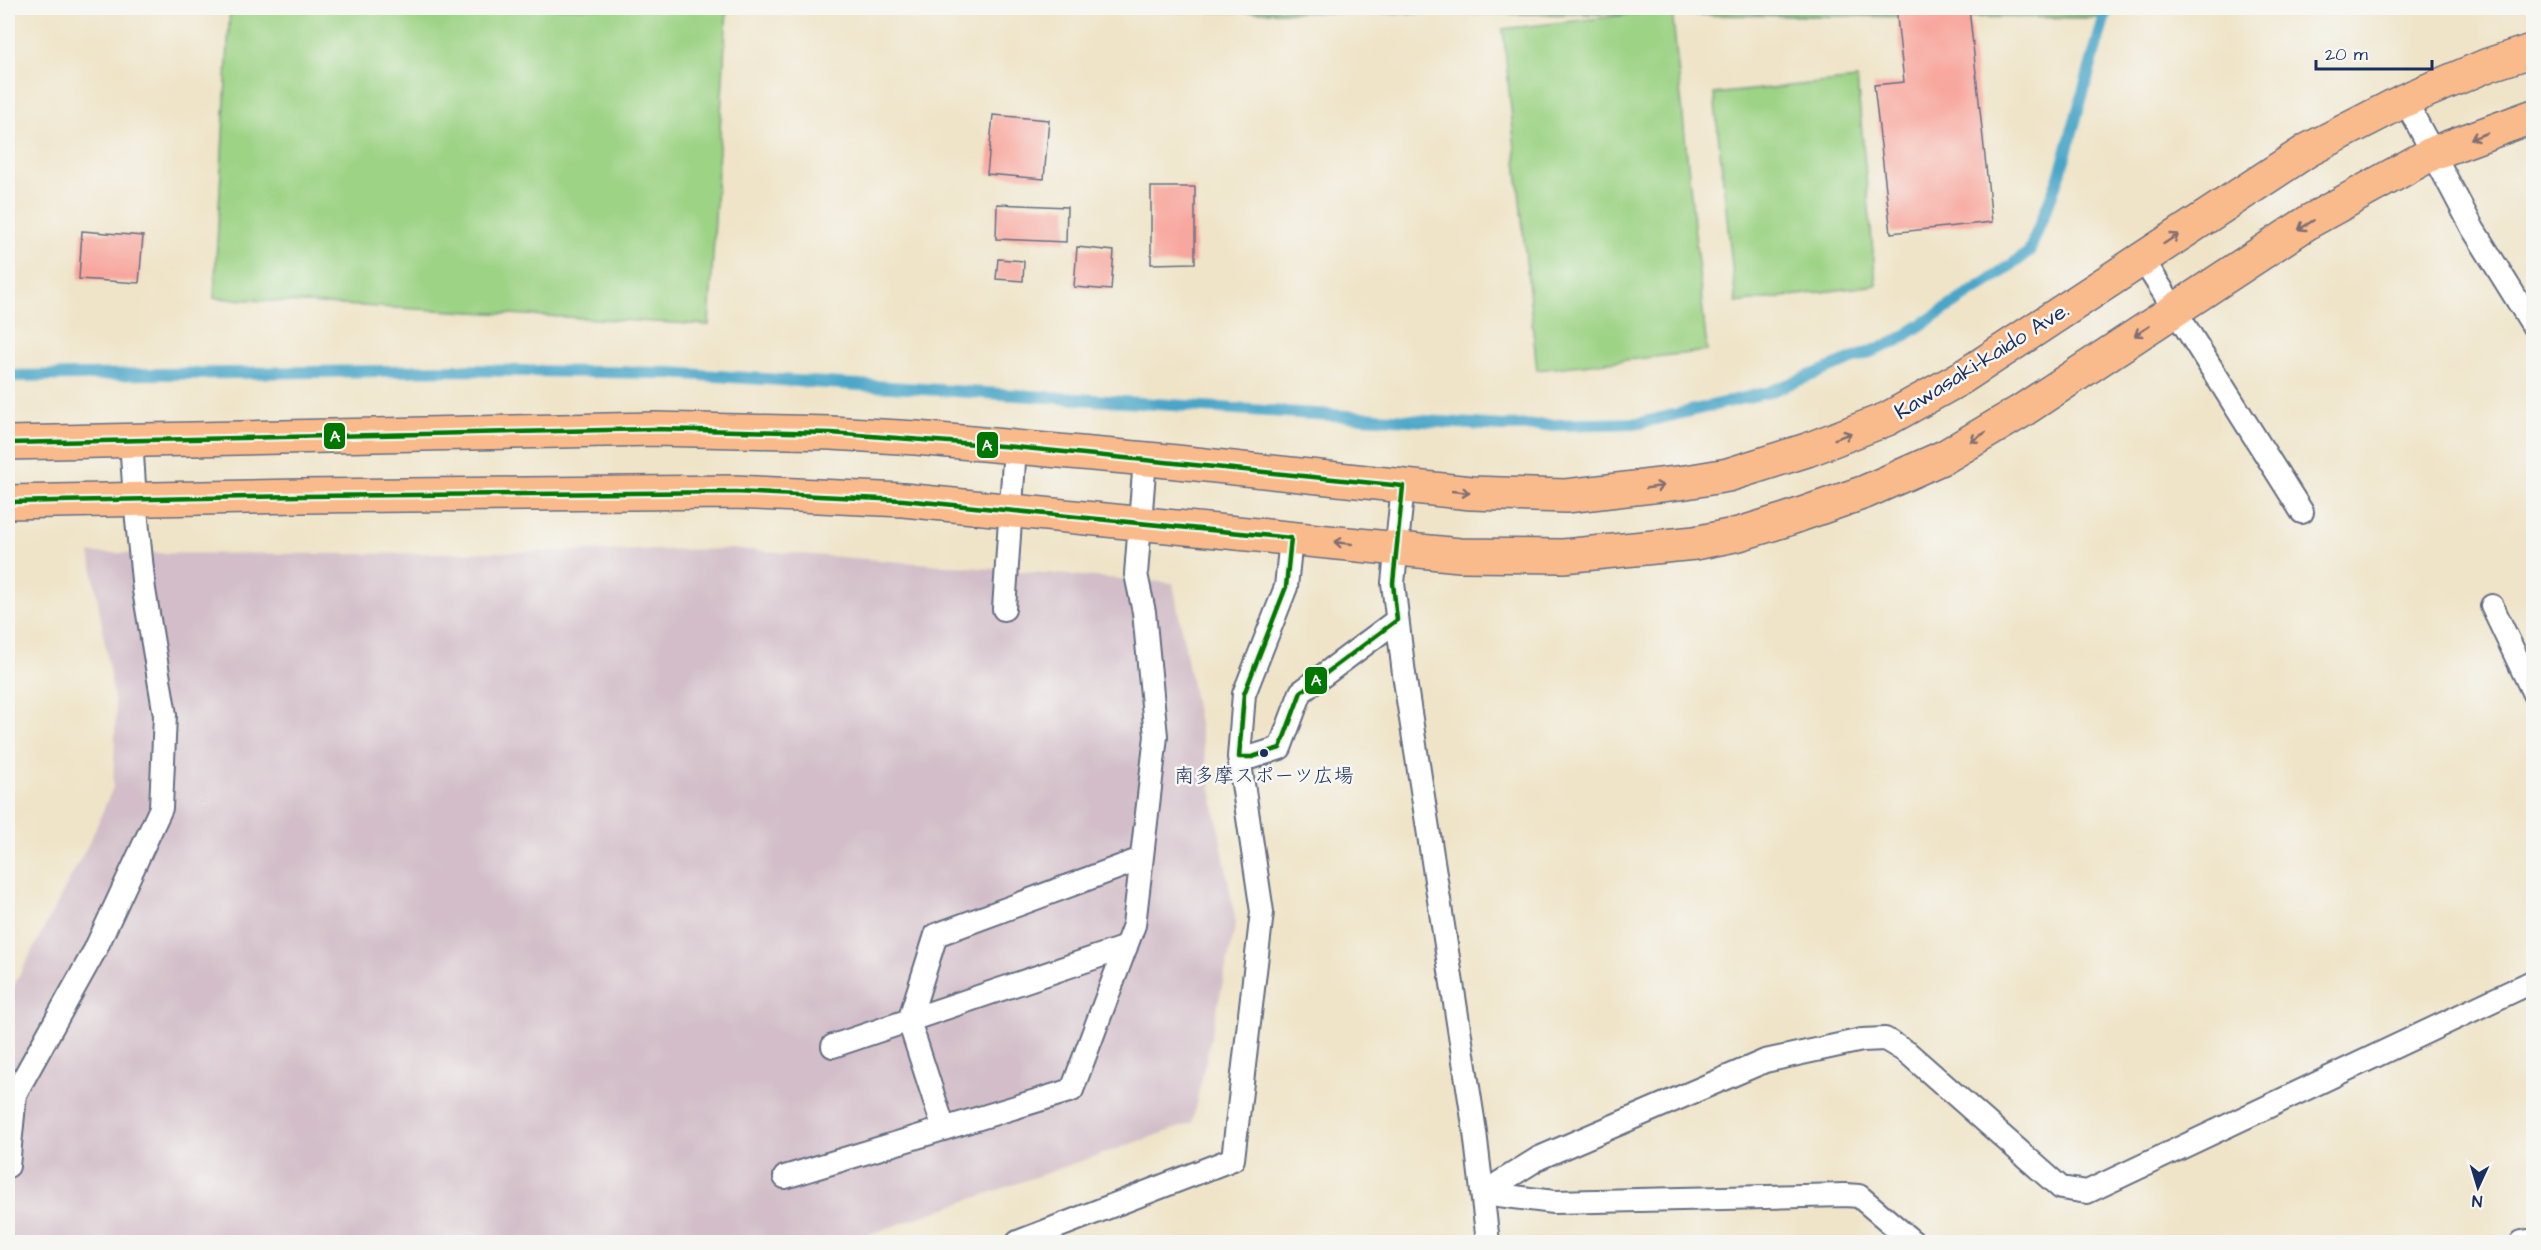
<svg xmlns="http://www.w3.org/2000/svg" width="2541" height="1250" font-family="'Architects Daughter','Klee One',sans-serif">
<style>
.industrial{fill:#d2bdc8}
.forest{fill:url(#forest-crowns);stroke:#4c7268;stroke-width:1.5}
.pitch{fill:#9dd385;stroke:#5c8172;stroke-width:1.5}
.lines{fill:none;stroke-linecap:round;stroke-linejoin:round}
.stream{stroke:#4aa6c8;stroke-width:12}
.building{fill:#f8a79e}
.service-casing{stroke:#656e83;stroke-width:26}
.primary-casing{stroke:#656e83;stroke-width:36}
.service{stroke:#fff;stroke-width:22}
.primary{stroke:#fabb8c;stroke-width:33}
.bus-1-casing{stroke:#f6f6f2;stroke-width:9}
.bus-1{stroke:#070;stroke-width:4.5}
.oneway{stroke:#7f6e73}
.bus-dot{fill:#1b2f5e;stroke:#f6f6f2;stroke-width:2}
.labels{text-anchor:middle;stroke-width:5;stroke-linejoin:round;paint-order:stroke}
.bus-label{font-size:20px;fill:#1b2f5e;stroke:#f6f6f2}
.street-label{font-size:22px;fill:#1b2f5e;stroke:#f6f6f2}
.line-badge{stroke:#f6f6f2;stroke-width:2}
.badge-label{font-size:16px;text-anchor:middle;font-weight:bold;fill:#fff}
</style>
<defs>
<pattern id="forest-crowns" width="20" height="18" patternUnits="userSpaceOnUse" patternTransform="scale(1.5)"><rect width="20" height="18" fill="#7eb572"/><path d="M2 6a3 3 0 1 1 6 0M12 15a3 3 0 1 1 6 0" fill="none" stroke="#669461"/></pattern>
</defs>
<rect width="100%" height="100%" fill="#f6f6f2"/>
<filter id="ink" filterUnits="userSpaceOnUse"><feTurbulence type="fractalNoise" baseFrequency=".0167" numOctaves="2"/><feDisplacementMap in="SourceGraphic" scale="12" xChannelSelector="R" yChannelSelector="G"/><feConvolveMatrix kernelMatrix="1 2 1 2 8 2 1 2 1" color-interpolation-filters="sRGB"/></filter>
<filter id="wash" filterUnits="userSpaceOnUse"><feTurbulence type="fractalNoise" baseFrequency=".008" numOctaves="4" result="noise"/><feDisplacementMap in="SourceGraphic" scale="24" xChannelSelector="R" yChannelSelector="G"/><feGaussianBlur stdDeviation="1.35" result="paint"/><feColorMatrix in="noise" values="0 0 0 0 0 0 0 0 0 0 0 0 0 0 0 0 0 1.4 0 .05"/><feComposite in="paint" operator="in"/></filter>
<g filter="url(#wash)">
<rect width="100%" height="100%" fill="#efe4c8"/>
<path class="industrial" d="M737,549L1173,583L1236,923L1192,1123L847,1242H8V997L92,837L113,787L116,711L90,553L354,554Z"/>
<path class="forest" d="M1125,8H2123L2103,18L1130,11Z"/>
<path class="pitch" d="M230,8H727L709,325L214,298Z
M1672,10L1707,351L1537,370L1503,29Z
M1857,79L1876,285L1736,303L1714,94Z"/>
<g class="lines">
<path class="stream" d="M8,376L458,370L669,373L1503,426L1640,423L1769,392L1895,342L1996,276L2029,252L2060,174L2107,8"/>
</g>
<g id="blocks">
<path class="building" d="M1896,8H1969L1992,222L1891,233L1874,85L1904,82Z
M993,115L1049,120L1044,179L987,174Z
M1151,187H1195V263L1151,264Z
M997,204L1067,207L1066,242L996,239Z
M82,231L143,236L139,283L79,279Z
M1077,247L1114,251L1111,290L1074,287Z
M998,259L1024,261L1023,281L996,279Z"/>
</g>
</g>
<g filter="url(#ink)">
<use href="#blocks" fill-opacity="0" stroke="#656e83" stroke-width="1.5"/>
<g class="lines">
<defs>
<path id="service" d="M2405,100L2473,229L2534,327
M2142,258L2302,512
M1403,486L1393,583L1404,674L1475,1132L1488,1242
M2492,606L2534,694
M1004,609L1015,447
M1239,757H1252L1280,748L1301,692L1397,620
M833,1046L1126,947
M944,1129L909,1021L936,935L1141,859
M8,1166L15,1094L95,950L161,808L165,715L144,590L135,500L131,440
M785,1177L1072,1090L1134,925L1156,736L1144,612L1136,574L1145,459
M1483,1193L1539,1158L1765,1061L1862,1040L1885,1039L1908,1053L2061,1188L2087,1192L2534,981
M1483,1193L1554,1202L1845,1195L1859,1196L1913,1242
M1018,1242L1233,1159L1262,912L1239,757L1244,694L1286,587L1291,538
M2522,1242L2534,1240"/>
<path id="primary" d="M8,443L654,429L831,433L916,438L1158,460L1471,493L1566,496L1686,482L1728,475L1807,450L1887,419L1961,378L2308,150L2405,100L2488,65L2534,50
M8,502L301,496L735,492L903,500L1460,555L1563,556L1695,543L1739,534L1785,520L1865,492L1946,456L2020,412L2310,221L2433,153L2534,116"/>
</defs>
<use href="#service" class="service-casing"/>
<use href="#primary" class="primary-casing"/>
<use href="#service" class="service"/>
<use href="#primary" class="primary"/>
<defs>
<path id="bus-1" d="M8,443L654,429L831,433L1015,447L1403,486L1393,583L1397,620L1301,692L1280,748L1252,757H1239L1244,694L1286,587L1291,538L903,500L735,492L301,496L8,502"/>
</defs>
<use href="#bus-1" class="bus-1-casing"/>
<use href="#bus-1" class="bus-1"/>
</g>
<defs><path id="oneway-shaft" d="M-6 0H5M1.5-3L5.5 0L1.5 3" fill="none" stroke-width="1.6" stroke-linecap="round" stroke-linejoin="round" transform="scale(1.5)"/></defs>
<g class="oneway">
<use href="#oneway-shaft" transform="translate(2479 136) rotate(159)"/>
<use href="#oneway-shaft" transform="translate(2306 225) rotate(148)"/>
<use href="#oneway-shaft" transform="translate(2171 239) rotate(-33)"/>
<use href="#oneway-shaft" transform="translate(2142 331) rotate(147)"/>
<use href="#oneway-shaft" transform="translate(1843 436) rotate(-21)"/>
<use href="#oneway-shaft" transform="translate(1978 437) rotate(149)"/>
<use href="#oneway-shaft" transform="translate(1655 487) rotate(-8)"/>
<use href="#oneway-shaft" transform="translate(1461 492) rotate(6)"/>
<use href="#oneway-shaft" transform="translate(1343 543) rotate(-174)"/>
</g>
</g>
<circle class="bus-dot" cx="1264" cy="753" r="5"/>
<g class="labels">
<g class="bus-label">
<text x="1264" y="782">南多摩スポーツ広場</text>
</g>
<g class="street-label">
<text transform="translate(1981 360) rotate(-32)" y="8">Kawasaki-kaido Ave.</text>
</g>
</g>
<g class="line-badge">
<rect x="323" y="422" width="23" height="28" rx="6" fill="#070"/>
<rect x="976" y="431" width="23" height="28" rx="6" fill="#070"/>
<rect x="1304" y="666" width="24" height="29" rx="6" fill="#070"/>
</g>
<g class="badge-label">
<text x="335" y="442">A</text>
<text x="987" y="451">A</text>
<text x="1316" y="686">A</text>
</g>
<rect width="2541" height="1250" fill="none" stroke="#f6f6f2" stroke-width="30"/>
<g transform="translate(2478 1187) rotate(184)" stroke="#f6f6f2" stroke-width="4.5" paint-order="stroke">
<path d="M0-4.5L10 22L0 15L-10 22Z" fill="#1b2f5e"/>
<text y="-9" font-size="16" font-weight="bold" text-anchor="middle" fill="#1b2f5e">N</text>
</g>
<path d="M2316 60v9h116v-9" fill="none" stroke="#1b2f5e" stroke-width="3"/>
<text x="2325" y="60" font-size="18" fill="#1b2f5e" stroke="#f6f6f2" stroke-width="4.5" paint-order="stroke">20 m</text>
</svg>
